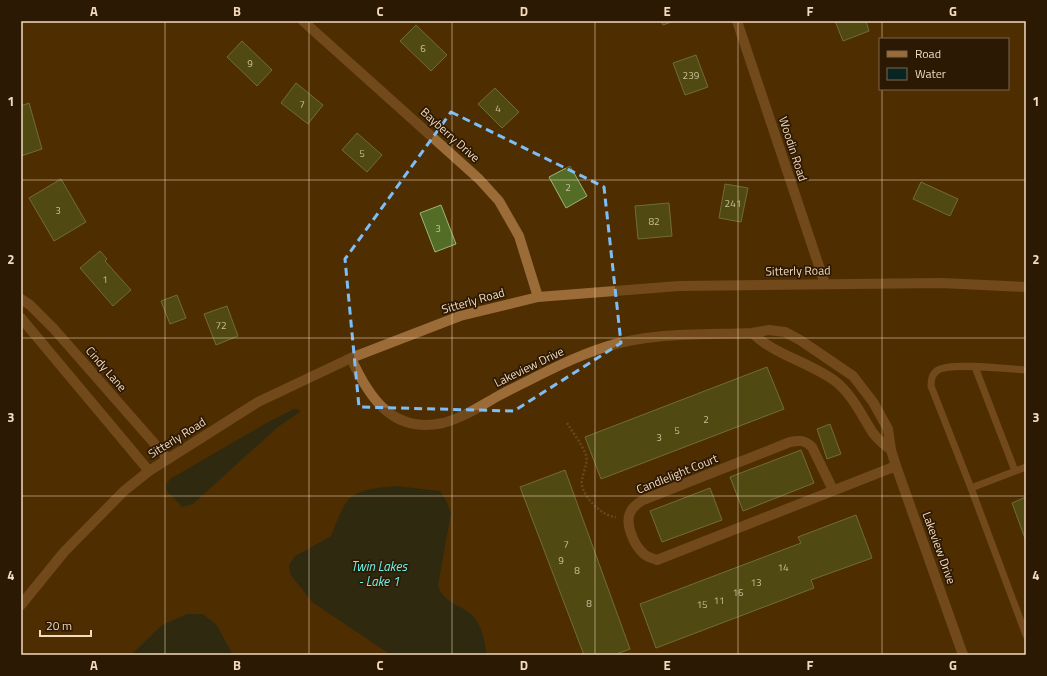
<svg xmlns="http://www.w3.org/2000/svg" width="1047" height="676" font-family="'Titillium Web',sans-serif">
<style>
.water{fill:#092522}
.building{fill:#536d27;stroke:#9cb676}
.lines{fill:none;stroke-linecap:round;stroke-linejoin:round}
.path{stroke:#84653e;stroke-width:2.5;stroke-dasharray:2 2;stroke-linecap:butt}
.service{stroke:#9c6c38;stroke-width:7}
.minor{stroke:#9c6c38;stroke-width:10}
.tertiary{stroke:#9c6c38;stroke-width:10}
.marked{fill:none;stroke:#7dbef9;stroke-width:3;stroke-dasharray:8 5;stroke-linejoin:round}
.grid{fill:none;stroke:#f4dabf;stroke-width:1;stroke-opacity:0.55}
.labels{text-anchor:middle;stroke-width:3.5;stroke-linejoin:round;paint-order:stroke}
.number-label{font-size:10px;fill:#ccbf99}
.street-label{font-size:12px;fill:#f4dabf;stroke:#2c1904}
.water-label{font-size:13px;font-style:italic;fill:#6cf1e5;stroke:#2c1904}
.neatline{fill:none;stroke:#f4dabf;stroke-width:1.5}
.grid-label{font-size:13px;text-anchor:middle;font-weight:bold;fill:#f4dabf}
</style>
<rect width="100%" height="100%" fill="#4f2e01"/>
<path class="water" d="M294,409H299L300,412L279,426L193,504L182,507L167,491L166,485L170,479L270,421Z
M397,486L440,491L446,500L451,513L438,586C445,606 467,605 476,620C483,630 485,643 487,655H391L312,602L290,574L289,565L295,556L331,536C335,526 343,503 351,497C364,488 383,487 397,486Z
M187,614H203L216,624L233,655H133L134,652L162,625Z"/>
<path class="building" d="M661,21H674L663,25Z
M835,21H866L869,31L843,41Z
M416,25L447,55L431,71L400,41Z
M242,41L272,70L257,86L227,57Z
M696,55L708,87L685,95L673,63Z
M296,83L323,105L308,124L281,103Z
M495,88L519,112L502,128L478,104Z
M29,103L42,149L21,156V106Z
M357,133L382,155L367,172L342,150Z
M570,166L587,196L566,208L549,177Z
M61,179L86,222L54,241L29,198Z
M921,182L958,199L950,216L913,199Z
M725,184L748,188L741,222L719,218Z
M669,203L672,236L638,239L635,206Z
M441,205L456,244L435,252L420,213Z
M100,251L107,259L105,261L131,290L113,306L80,268Z
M177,295L186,318L170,324L161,301Z
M227,306L238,336L216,345L204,314Z
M767,367L784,409L601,479L585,437Z
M830,424L841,454L827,459L817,429Z
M801,450L814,483L743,511L730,477Z
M565,470L630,649L614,655H584L520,487Z
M710,488L722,520L662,542L650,511Z
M1026,497V541L1012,503Z
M856,515L872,558L811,580L814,588L656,648L640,604L801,543L798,537Z"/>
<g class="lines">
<path class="path" d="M567,423C573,433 582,444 586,455C589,465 580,477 582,485C584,498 603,517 616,517"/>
<path class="service" d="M975,367L1015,471
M1026,467L971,488L1026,635
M971,488L931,386C931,379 932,374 938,370C951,362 1009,369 1026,370"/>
<path class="minor" d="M303,21L479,179L499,201L519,236L538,297
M21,299L30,305L54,329L168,459
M21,318L149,471
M752,333C775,355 809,362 835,381C852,394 862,416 873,433C878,440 885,445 891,450
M351,358C369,398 393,434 443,423C463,418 482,405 500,395C534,378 568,359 605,347C652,332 703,335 752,333L769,330L785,332L800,340L853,376L873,402L888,429L891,450L896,466L963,655
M833,490L812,447C805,440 800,440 790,442L643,500C638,503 632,507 630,513C625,524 634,545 643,553C646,557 652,558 657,560L896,466"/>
<path class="tertiary" d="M737,21L825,284
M21,605L64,552L124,491L149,471L258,402L351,358L460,316L538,297L679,286L941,283L1026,287"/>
</g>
<path d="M0 0H1047V676H0ZM451,112L604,187L621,343L514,411L359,407L345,259Z" fill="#4f2e01" fill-opacity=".55" fill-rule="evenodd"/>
<path class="marked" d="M451,112L604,187L621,343L514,411L359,407L345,259Z"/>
<path class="grid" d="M165,21V655M309,21V655M452,21V655M595,21V655M738,21V655M882,21V39M882,89V655M21,180H1026M21,338H1026M21,496H1026"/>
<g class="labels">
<g class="number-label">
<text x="423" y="52">6</text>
<text x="250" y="67">9</text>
<text x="691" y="79">239</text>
<text x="302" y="108">7</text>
<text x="498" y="112">4</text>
<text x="362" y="157">5</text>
<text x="568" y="191">2</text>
<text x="733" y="207">241</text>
<text x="58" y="214">3</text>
<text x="654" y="225">82</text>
<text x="438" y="232">3</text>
<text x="105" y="283">1</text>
<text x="221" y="329">72</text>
<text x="706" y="423">2</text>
<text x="677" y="434">5</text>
<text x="659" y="441">3</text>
<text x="566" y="548">7</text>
<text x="561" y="564">9</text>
<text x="783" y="571">14</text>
<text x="577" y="574">8</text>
<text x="756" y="586">13</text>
<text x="738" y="596">16</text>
<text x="719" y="604">11</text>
<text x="589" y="607">8</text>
<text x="702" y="608">15</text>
</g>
<g class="street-label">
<text transform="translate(450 135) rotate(42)" y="4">Bayberry Drive</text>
<text transform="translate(793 149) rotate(72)" y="4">Woodin Road</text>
<text transform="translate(798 271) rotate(-1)" y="4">Sitterly Road</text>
<text transform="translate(473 301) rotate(-16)" y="4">Sitterly Road</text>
<text transform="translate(529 367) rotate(-26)" y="4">Lakeview Drive</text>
<text transform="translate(106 369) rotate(49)" y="4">Cindy Lane</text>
<text transform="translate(177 438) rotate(-32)" y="4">Sitterly Road</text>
<text transform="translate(677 474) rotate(-22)" y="4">Candlelight Court</text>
<text transform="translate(939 548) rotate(70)" y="4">Lakeview Drive</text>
</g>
<g class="water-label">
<text x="379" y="571">Twin Lakes<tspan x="379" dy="15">- Lake 1</tspan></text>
</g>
</g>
<rect width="1047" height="676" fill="none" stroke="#2c1904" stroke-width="44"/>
<rect x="879" y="38" width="130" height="52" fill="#2c1904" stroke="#7c664f"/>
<rect x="887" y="51" width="20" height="6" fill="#9c6c38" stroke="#7c664f"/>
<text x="915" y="58" font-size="12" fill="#f4dabf">Road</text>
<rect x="887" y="68" width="20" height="12" fill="#092522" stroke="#7c664f"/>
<text x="915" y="78" font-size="12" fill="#f4dabf">Water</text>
<path d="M40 630v6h51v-6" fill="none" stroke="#f4dabf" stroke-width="2"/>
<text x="46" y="630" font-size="12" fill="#f4dabf" stroke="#2c1904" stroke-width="3" paint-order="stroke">20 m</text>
<rect x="22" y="22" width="1003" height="632" class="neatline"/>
<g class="grid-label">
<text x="94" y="16">A</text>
<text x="237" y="16">B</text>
<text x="380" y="16">C</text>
<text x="524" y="16">D</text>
<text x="667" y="16">E</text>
<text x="810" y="16">F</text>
<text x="953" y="16">G</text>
<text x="11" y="106">1</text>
<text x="1036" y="106">1</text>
<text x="11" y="264">2</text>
<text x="1036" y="264">2</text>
<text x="11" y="422">3</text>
<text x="1036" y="422">3</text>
<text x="11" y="580">4</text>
<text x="1036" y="580">4</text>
<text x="94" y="670">A</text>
<text x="237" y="670">B</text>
<text x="380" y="670">C</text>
<text x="524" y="670">D</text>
<text x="667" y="670">E</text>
<text x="810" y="670">F</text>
<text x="953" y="670">G</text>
</g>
</svg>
